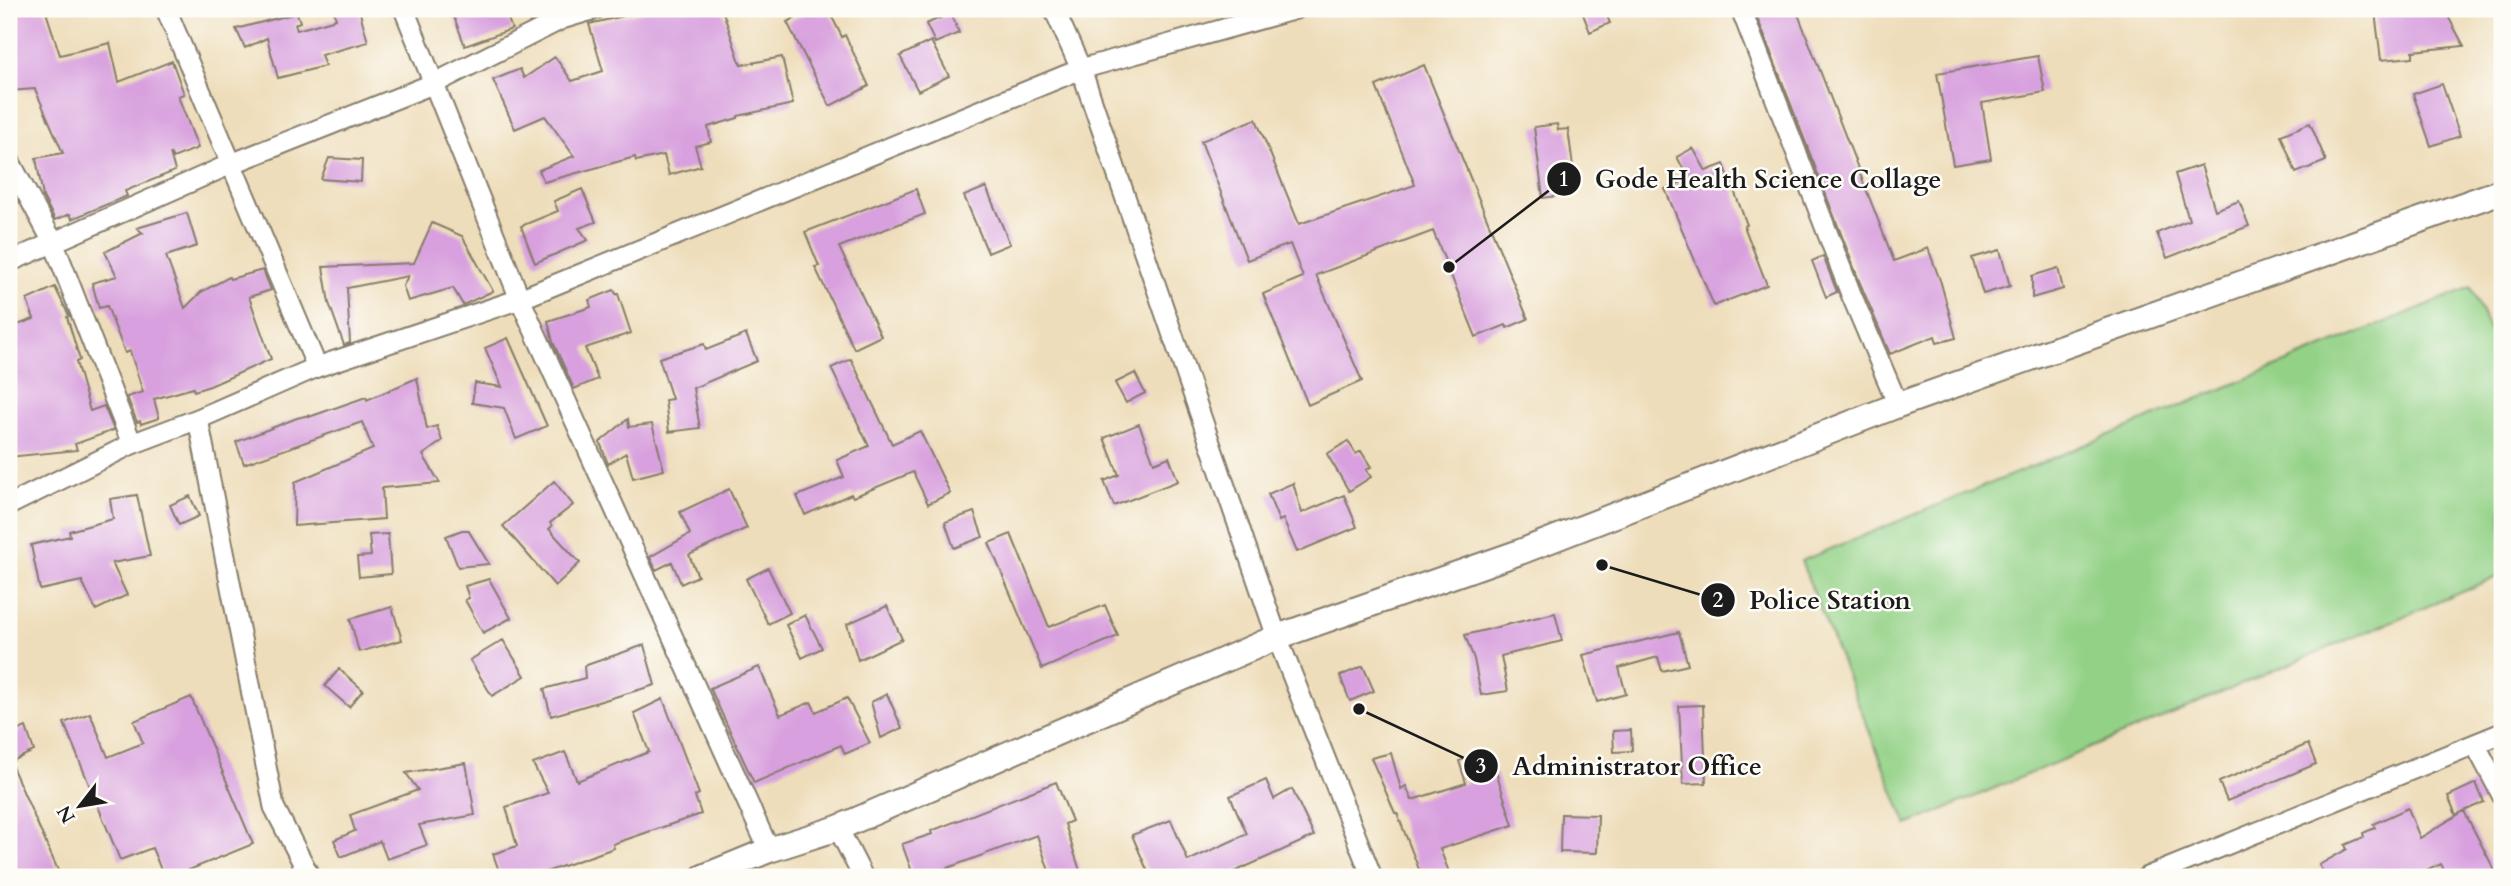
<svg xmlns="http://www.w3.org/2000/svg" width="2511" height="886" font-family="Cardo,serif">
<style>
.green{fill:#93d186;stroke:#587651;stroke-width:2}
.building{fill:#d8a0de}
.lines{fill:none;stroke-linecap:round;stroke-linejoin:round}
.minor-casing{stroke:#857c6b;stroke-width:23}
.tertiary-casing{stroke:#857c6b;stroke-width:28}
.minor{stroke:#fff;stroke-width:19}
.tertiary{stroke:#fff;stroke-width:24}
.leader{fill:none;stroke:#1c1c1c;stroke-width:2.5}
.callout-dot{fill:#1c1c1c;stroke:#fdfcf7;stroke-width:2.5}
.mark-label{font-size:21px;text-anchor:middle;font-weight:bold;fill:#fff}
.callout-label{font-size:26px;text-anchor:middle;font-weight:bold;fill:#1c1c1c;stroke:#fdfcf7;stroke-width:5;stroke-linejoin:round;paint-order:stroke}
</style>
<rect width="100%" height="100%" fill="#fdfcf7"/>
<filter id="ink" filterUnits="userSpaceOnUse"><feTurbulence type="fractalNoise" baseFrequency=".0143" numOctaves="2"/><feDisplacementMap in="SourceGraphic" scale="14" xChannelSelector="R" yChannelSelector="G"/><feConvolveMatrix kernelMatrix="1 2 1 2 8 2 1 2 1" color-interpolation-filters="sRGB"/></filter>
<filter id="wash" filterUnits="userSpaceOnUse"><feTurbulence type="fractalNoise" baseFrequency=".00686" numOctaves="4" result="noise"/><feDisplacementMap in="SourceGraphic" scale="28" xChannelSelector="R" yChannelSelector="G"/><feGaussianBlur stdDeviation="1.57" result="paint"/><feColorMatrix in="noise" values="0 0 0 0 0 0 0 0 0 0 0 0 0 0 0 0 0 1.4 0 .05"/><feComposite in="paint" operator="in"/></filter>
<g filter="url(#wash)">
<rect width="100%" height="100%" fill="#eeddba"/>
<path class="green" d="M2471,287L2502,359V575L1907,825L1801,561Z"/>
<g id="blocks">
<path class="building" d="M31,9H45L60,55L110,43L119,82L172,61L184,94L178,96L198,148L173,158L170,153L175,171L125,191L127,196L72,219L70,214L55,220L43,197L36,158L63,153L35,89L9,91V16Z
M333,9H359L368,42L321,55L325,66L278,78L267,38L245,48L236,29L297,13L300,22L295,24L297,30L336,19Z
M451,9H504L512,29L465,46Z
M654,9H722L741,65L782,57L793,104L738,116V118L708,127L711,142L695,146L701,166L669,175L664,155L636,161L635,157L544,182L539,170L574,156L545,116L515,129L493,80L520,69L524,78L555,57L572,81L603,71L589,24Z
M813,9H828L842,37L845,35L869,86L830,106L787,22Z
M1581,9H1604L1610,23L1590,32Z
M1754,9H1796L1894,261L1928,248L1941,283L1956,338L1937,343L1935,336L1890,354L1860,283Z
M2403,9H2444L2464,46L2413,51V57L2381,60L2375,12Z
M951,13L959,33L935,43L926,24Z
M931,41L949,76L918,91L900,56Z
M2038,56L2045,92L1982,103L1991,159L1953,165L1937,73Z
M1424,65L1528,319L1507,328L1506,325L1476,337L1433,231L1316,275L1362,381L1308,405L1263,294L1303,277L1290,244L1247,260L1201,141L1256,119L1299,224L1415,185L1376,86Z
M2442,84L2460,136L2431,146L2413,94Z
M2310,123L2326,161L2296,173L2281,135Z
M1557,124L1558,130L1568,129L1574,174L1563,175L1566,195L1543,198L1534,127Z
M1693,148L1706,171L1724,164L1747,225L1744,226L1767,285L1714,306L1665,189L1689,179L1677,157Z
M329,158L362,160L361,182L321,179Z
M2201,165L2215,210L2239,201L2249,226L2167,258L2157,233L2189,220L2175,174Z
M986,187L1010,244L988,253L964,196Z
M582,189L596,222L579,228L588,240L535,263L521,226L558,211L554,201Z
M916,189L925,214L839,247L881,336L854,349L815,267L819,266L805,232Z
M187,213L197,246L166,256L185,308L201,292L229,277L230,279L263,270L271,290L249,297L271,359L210,386L194,391L193,388L154,399L159,418L141,424L140,421L137,422L127,397L143,392L130,351L125,353L107,306L99,308L92,283L117,276L105,252L143,233L137,228Z
M432,223L462,236L493,291L463,305L453,288L408,301L403,286L408,276L347,288L350,343L344,345L329,303L323,267L414,263Z
M2000,250L2010,286L1983,294L1972,258Z
M1823,256L1837,292L1826,297L1812,261Z
M2058,268L2063,289L2032,298V276Z
M55,287L69,316L67,317L80,360L76,362L90,411L104,406L114,430L75,444L77,450L9,457V328L34,319L27,300Z
M614,290L616,294H618L631,333L585,348L598,379L574,389L553,342L548,321L591,307L589,300Z
M746,334L757,361L693,388L700,428L669,432L665,400L672,399L659,358L704,344L706,350Z
M508,338L547,426L516,439L504,408L472,403L475,383L502,387L485,348Z
M851,359L892,444L920,431L950,493L928,504L913,472L853,497L851,494L805,515L797,496L844,477L837,460L869,446L831,368Z
M1135,373L1145,393L1126,403L1115,383Z
M417,378L427,429L437,426L442,441L423,455L440,483L382,488L384,519L294,526L295,482L373,449L362,422L244,464L236,442L297,418L309,415V417L366,397L367,400Z
M628,419L629,427L652,424L664,470L633,478L626,453L608,464L600,442Z
M1139,424L1154,463L1169,457L1178,481L1114,506L1104,481L1119,475L1104,438Z
M1348,441L1356,454L1361,451L1371,467L1366,470L1371,477L1349,491L1327,454Z
M554,481L573,505L550,523L552,526L549,529L580,563L555,586L503,526Z
M1293,483L1302,513L1344,495L1357,527L1297,552L1283,519L1279,521L1268,494Z
M729,489L747,528L689,555L698,576L681,584L672,562L656,570L650,557L690,534L680,512Z
M137,495L150,556L112,563L127,595L96,610L82,581L40,590L31,545L70,536L69,531L113,519L110,499Z
M190,496L199,516L179,525L170,505Z
M974,512L983,537L954,548L945,522Z
M462,530H468L489,564L458,567L446,536Z
M388,534L391,574L359,577L357,557L371,556L369,535Z
M1011,534L1049,627L1105,605L1118,636L1042,669L989,543Z
M768,568L790,613L768,624L746,579Z
M489,579L511,618L483,633L465,600L469,598L465,586Z
M887,606L902,639L858,660L847,624Z
M392,607L402,640L359,652L350,619Z
M1555,613L1562,641L1501,656L1508,691L1481,695L1474,659L1465,635Z
M805,615L822,648L802,658L786,625Z
M1679,632L1688,665L1662,671L1658,657L1619,668L1626,694L1597,702L1583,655Z
M503,640L525,676L492,696L470,660Z
M644,645L655,685L551,716L544,689L585,678L584,666Z
M1363,666L1374,691L1350,701L1340,676Z
M759,667L780,715L811,702L816,712L847,698L870,743L845,754L841,745L754,783L710,688Z
M339,669L363,690L349,707L325,686Z
M887,694L902,728L881,738L871,702Z
M191,697L253,844L172,877H164L152,848L120,860L64,723L90,713L108,757L143,743L134,721Z
M663,699L699,794L695,796L701,814L613,844L614,848L532,877H501L493,854L517,846L506,807L548,793L533,764L565,752L577,781L649,752L634,713Z
M1703,705L1706,783L1683,784L1679,706Z
M26,727L34,751L10,762L61,877H9V734Z
M1631,730L1632,751L1614,752L1613,731Z
M2308,744L2316,764L2227,801L2219,782Z
M1391,753L1401,789L1406,786L1412,800L1466,783L1459,761L1482,753L1489,775L1496,772L1513,825L1440,849L1451,877H1422L1397,813H1395L1371,758Z
M466,763L475,815L419,825L427,845L387,859L380,841L341,857L334,840L355,831L350,815L418,790L406,773Z
M1266,780L1274,799L1292,789L1314,836L1223,877H1150L1132,835L1171,820L1188,861L1247,834L1230,796Z
M1056,782L1072,821L1065,824L1082,877H1051L1037,835L942,870L945,877H914L902,844L932,834L931,831Z
M2476,783L2484,802L2456,815L2448,796Z
M2408,808L2420,838L2464,811L2498,877H2448L2441,864L2413,877H2326L2319,865L2347,849L2345,845L2364,837L2363,833L2375,828L2373,824Z
M1561,814L1598,815L1597,853L1560,852Z"/>
</g>
</g>
<g filter="url(#ink)">
<use href="#blocks" fill-opacity="0" stroke="#857c6b" stroke-width="2"/>
<g class="lines">
<defs>
<path id="minor" d="M166,9L317,367
M404,9L520,299L769,850
M1054,9L1081,69L1277,637L1372,877
M1741,9L1851,294L1898,405
M9,160L54,244L132,444
M9,262L231,164L435,83L562,19L595,9
M198,419L274,807L310,877
M9,505L132,444L198,419L317,367L520,299L1081,69L1296,9
M2475,744L2502,795
M838,828L863,877
M2147,877L2502,733"/>
<path id="tertiary" d="M703,877L769,850L838,828L1277,637L1520,552L1898,405L2502,191"/>
</defs>
<use href="#minor" class="minor-casing"/>
<use href="#tertiary" class="tertiary-casing"/>
<use href="#minor" class="minor"/>
<use href="#tertiary" class="tertiary"/>
</g>
</g>
<path class="leader" d="M1449 267L1564 179M1602 565L1718 600M1359 709L1481 766"/>
<g class="callout-dot">
<circle cx="1449" cy="267" r="7"/>
<circle cx="1602" cy="565" r="7"/>
<circle cx="1359" cy="709" r="7"/>
<circle cx="1564" cy="179" r="18"/>
<circle cx="1718" cy="600" r="18"/>
<circle cx="1481" cy="766" r="18"/>
</g>
<g class="mark-label">
<text x="1564" y="186">1</text>
<text x="1718" y="607">2</text>
<text x="1481" y="773">3</text>
</g>
<g class="callout-label">
<text x="1768" y="188">Gode Health Science Collage</text>
<text x="1830" y="609">Police Station</text>
<text x="1637" y="775">Administrator Office</text>
</g>
<rect width="2511" height="886" fill="none" stroke="#fdfcf7" stroke-width="35"/>
<g transform="translate(80 806) rotate(239)" stroke="#fdfcf7" stroke-width="5" paint-order="stroke">
<path d="M0-5L12 26L0 18L-12 26Z" fill="#1c1c1c"/>
<text y="-10" font-size="19" font-weight="bold" text-anchor="middle" fill="#1c1c1c">N</text>
</g>
</svg>
